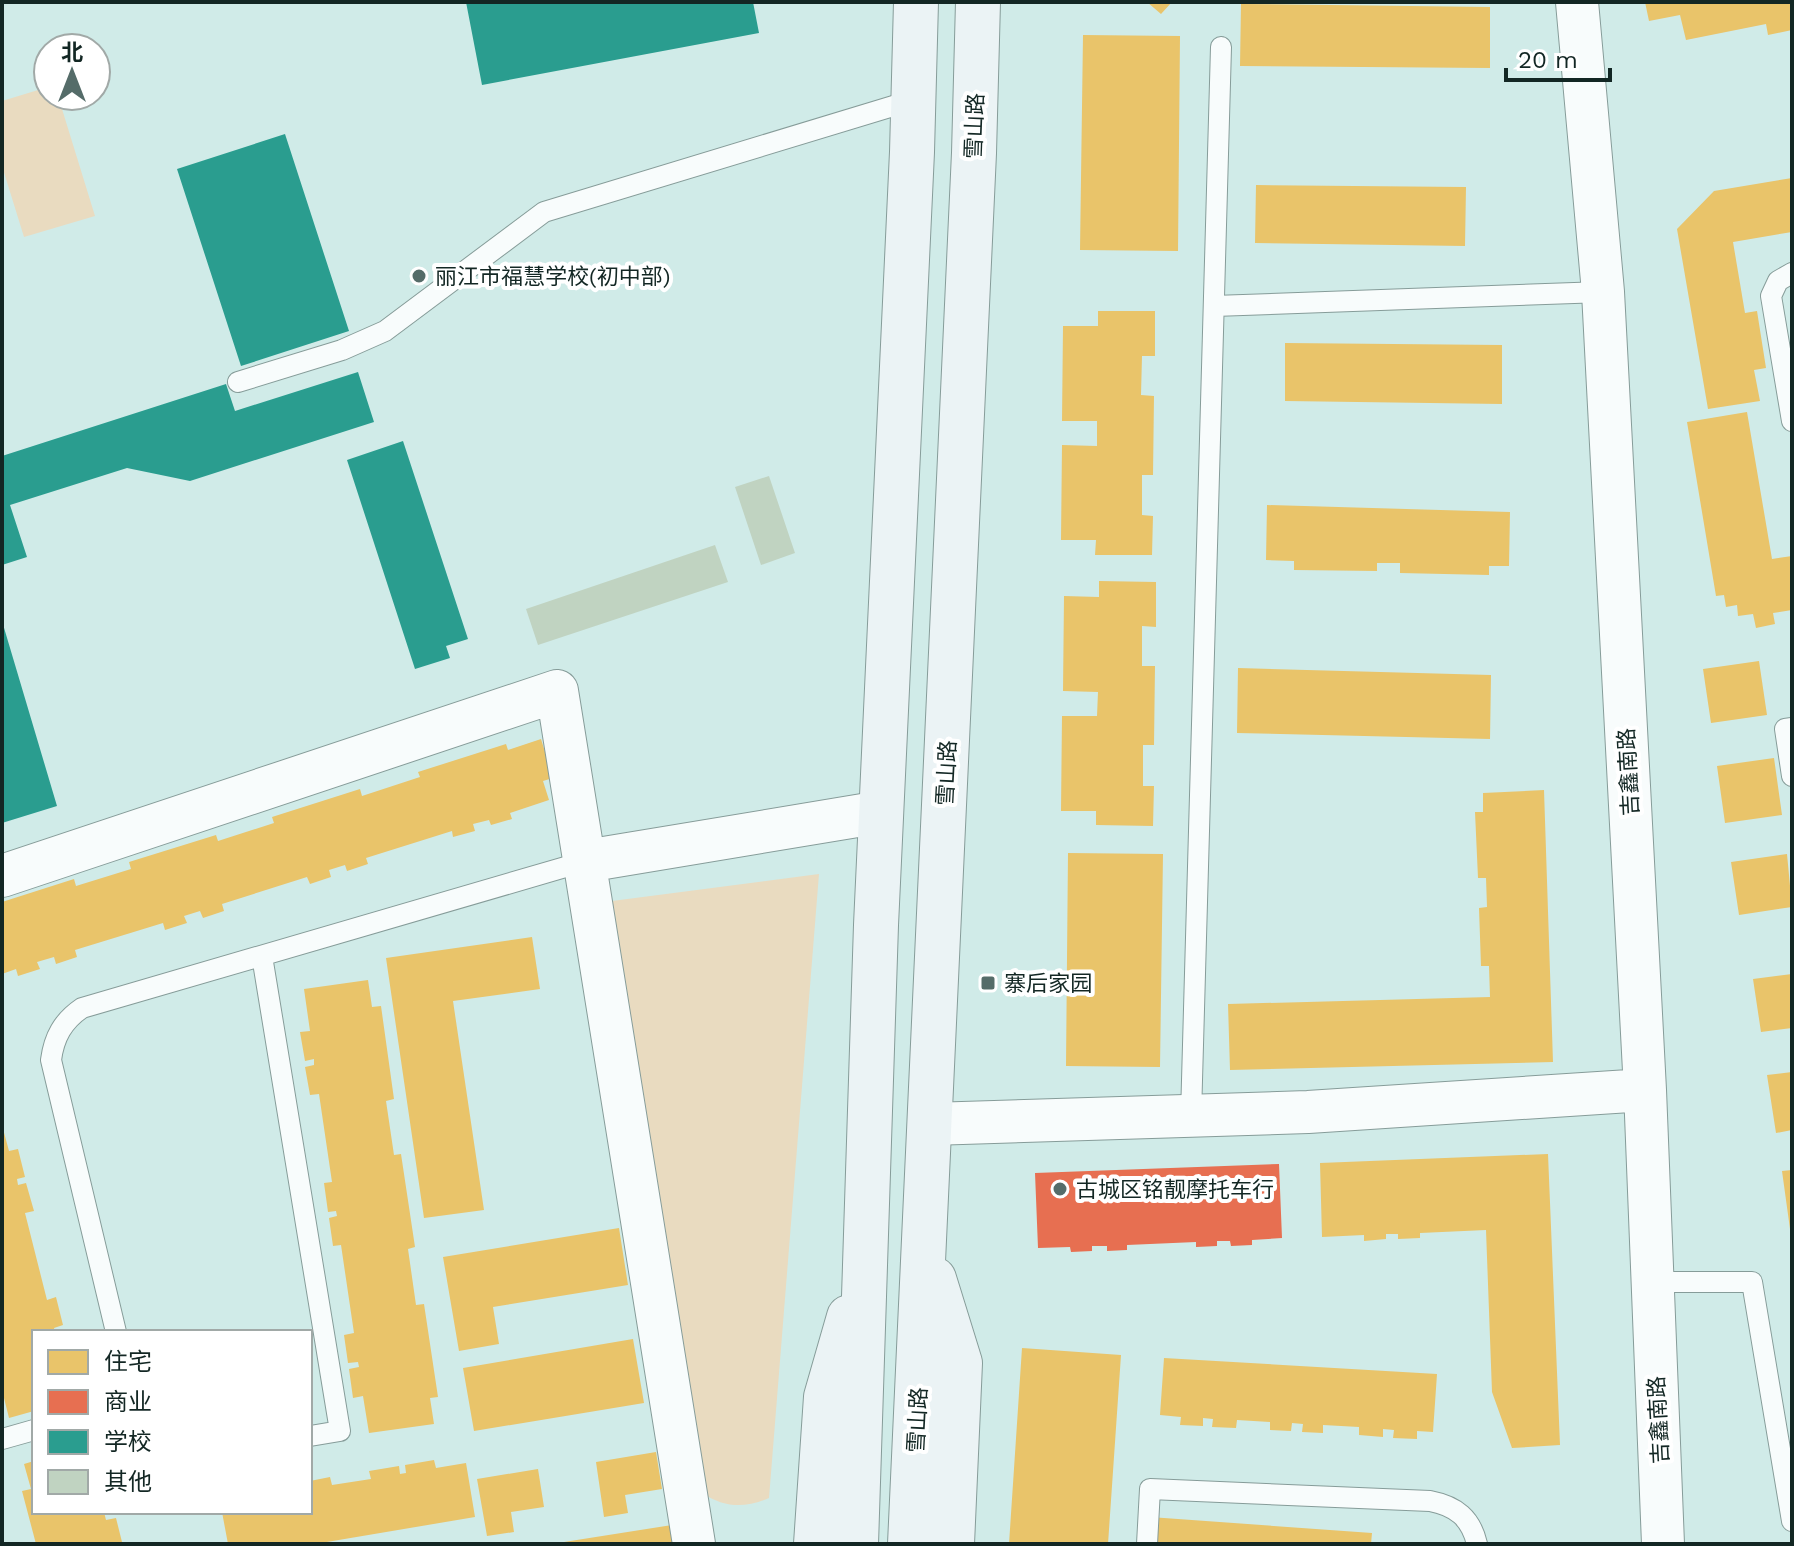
<svg xmlns="http://www.w3.org/2000/svg" width="1794" height="1546" font-family="'Work Sans','Noto Sans SC',sans-serif">
<style>
.green{fill:#e9dbc0}
.homes{fill:#e9c46a}
.shops{fill:#e76f51}
.schools{fill:#2a9d8f}
.building{fill:#c0d3c1}
.lines{fill:none;stroke-linecap:round;stroke-linejoin:round}
.service-casing{stroke:#869c99;stroke-width:22}
.minor-casing{stroke:#869c99;stroke-width:44}
.secondary-casing{stroke:#869c99;stroke-width:46}
.service{stroke:#f8fcfc;stroke-width:20}
.minor{stroke:#f8fcfc;stroke-width:42}
.secondary{stroke:#ebf3f5;stroke-width:44}
.poi-dot{fill:#556c69;stroke:#fff;stroke-width:3}
.labels{text-anchor:middle;stroke-width:8;stroke-linejoin:round;paint-order:stroke}
.street-label{font-size:22px;fill:#132724;stroke:#fff}
.poi-label{font-size:22px;fill:#132724;stroke:#fff;text-anchor:start}
</style>
<rect width="100%" height="100%" fill="#d0ebe8"/>
<path class="green" d="M48,87V96H58L95,216L24,237L2,166V101Z
M819,874L769,1498C746,1508 725,1508 704,1494L612,901Z"/>
<path class="homes" d="M1147,2H1172L1161,14Z
M1645,2H1792V30L1768,35L1766,24L1686,40L1680,15L1649,21Z
M1241,4L1490,7V68L1240,66Z
M1083,35L1180,36L1178,251L1080,250Z
M1792,178V232L1733,242L1745,313L1757,311L1766,368L1754,370L1760,401L1708,409L1677,229L1714,191Z
M1256,185L1466,187L1465,246L1255,243Z
M1098,311H1155V356H1142L1141,395L1154,396L1153,475H1142V515L1153,516L1152,555H1095L1096,540H1061L1062,445L1097,446V421H1062L1063,326H1098Z
M1285,343L1502,345V404L1285,401Z
M1747,412L1772,559L1792,556V610L1773,613L1775,624L1756,628L1753,614L1738,616L1737,605L1726,607L1724,595L1716,596L1687,422Z
M1267,505L1510,512L1509,566H1489V575L1400,573V563H1377V571L1294,570V561L1266,560Z
M1099,581L1156,582V627L1142,626V666H1155L1154,745H1143V786H1154L1153,826L1096,825V811H1061L1062,716H1097L1098,692L1063,691L1064,596L1099,597Z
M1759,661L1767,715L1711,723L1703,669Z
M1238,668L1491,675L1490,739L1237,733Z
M541,739L553,778L543,781L549,800L510,813L512,819L491,825L489,820L473,824L475,831L453,837L452,831L366,858L368,864L347,871L345,865L329,870L331,877L310,884L307,877L222,904L224,911L203,918L200,911L184,916L187,923L165,930L163,923L75,950L77,957L56,964L54,957L37,962L40,969L18,976L16,969L2,974V902L74,879L76,886L131,869L129,862L216,835L218,841L274,823L272,817L360,789L362,796L420,777L418,772L506,744L508,750Z
M1774,758L1782,815L1725,823L1717,766Z
M1544,790L1553,1062L1230,1070L1228,1004L1490,997L1489,966H1481L1479,908L1487,907L1486,878H1478L1475,812H1483V793Z
M1068,853L1163,854L1160,1067L1066,1066Z
M1787,854L1792,907L1739,915L1731,862Z
M532,937L540,989L453,1001L484,1210L424,1218L386,958Z
M1792,974V1028L1761,1032L1753,979Z
M368,980L372,1007L381,1006L394,1099L386,1101L394,1155L401,1154L415,1247L408,1249L416,1305L424,1304L438,1397L430,1398L434,1424L369,1433L363,1396L353,1398L349,1369L359,1367L358,1362L348,1363L344,1335L354,1333L341,1245L333,1246L329,1218L337,1216L336,1211L328,1212L324,1183L332,1182L319,1094L310,1095L305,1067L314,1065V1059L305,1061L300,1032L310,1031L304,989Z
M1792,1072V1130L1776,1133L1767,1075Z
M2,1125L9,1151L18,1149L25,1177L17,1179L18,1185L26,1183L34,1211L25,1213L47,1300L56,1297L63,1325L54,1328L55,1332H34V1411L9,1418L2,1390Z
M1548,1154L1560,1445L1512,1448L1492,1392L1486,1230L1420,1233V1238L1398,1239V1234H1386V1239L1364,1241V1235L1322,1237L1320,1163Z
M1792,1170V1229H1790L1782,1171Z
M619,1228L628,1285L493,1307L499,1344L459,1351L443,1257Z
M633,1339L644,1403L474,1431L463,1368Z
M1022,1348L1121,1355L1108,1544H1009Z
M1164,1358L1437,1374L1433,1432L1417,1431V1439L1393,1438L1394,1430L1383,1429V1437L1359,1435V1427L1323,1425V1433L1302,1432L1303,1424L1292,1423L1291,1431L1270,1430V1422L1237,1420L1236,1428L1212,1427L1213,1419L1203,1418V1426L1180,1425L1181,1417L1160,1415Z
M656,1452L662,1489L625,1495L628,1513L604,1517L596,1462Z
M434,1460L436,1468L466,1463L475,1517L315,1544H228L222,1512H310V1481L330,1477L332,1485L371,1479L369,1471L399,1466L400,1474L406,1473L405,1465Z
M34,1461V1512H104L106,1520L116,1518L122,1542L114,1544H36L22,1491L31,1489L24,1464Z
M538,1469L544,1507L511,1512L514,1532L487,1536L477,1479Z
M1150,1517L1372,1533L1371,1544H1149Z
M672,1525L675,1544H564V1542Z"/>
<path class="shops" d="M1279,1164L1282,1238L1252,1240V1245L1231,1246L1230,1241H1217V1246L1196,1247V1242L1127,1245V1250L1107,1251V1246H1092V1251L1071,1252L1070,1247L1038,1248L1035,1173Z"/>
<path class="schools" d="M466,2H753L759,33L482,85Z
M285,134L349,331L241,366L177,169Z
M358,372L374,422L190,481L127,468L10,505L27,557L2,565V456L226,384L235,411Z
M403,441L468,639L446,646L450,658L415,669L347,460Z
M2,621L57,806L2,823Z"/>
<path class="building" d="M769,476L795,553L761,565L735,487Z
M715,545L728,582L538,645L526,609Z"/>
<g class="lines">
<defs>
<path id="service" d="M1792,273L1778,281L1771,296L1792,421
M1214,306L1603,292
M238,382L342,350L385,331L544,212L913,100
M1792,728L1785,729L1792,776
M262,956L340,1431L310,1436
M1191,1116L1221,47
M1651,1282H1752L1792,1521
M116,1332L51,1060C54,1037 63,1021 82,1008L586,861
M2,1439L34,1430
M1147,1544L1150,1489L1430,1501C1456,1506 1471,1518 1477,1544"/>
<path id="minor" d="M1577,2L1603,292L1645,1090L1663,1544
M586,861L881,812
M2,876L557,691L694,1544
M930,1124L1308,1112L1645,1090"/>
<path id="secondary" d="M934,1279L960,1363L952,1544
M816,1544L826,1397L849,1317
M856,1544L876,925L912,152L916,2
M910,1544L974,153L978,2"/>
</defs>
<use href="#service" class="service-casing"/>
<use href="#minor" class="minor-casing"/>
<use href="#secondary" class="secondary-casing"/>
<use href="#service" class="service"/>
<use href="#minor" class="minor"/>
<use href="#secondary" class="secondary"/>
</g>
<g class="poi-dot">
<circle cx="419" cy="276" r="8"/>
<rect x="980" y="975" width="16" height="16" rx="4"/>
<circle cx="1060" cy="1189" r="8"/>
</g>
<g class="labels">
<g class="street-label">
<text transform="translate(974 126) rotate(-88)" y="8">雪山路</text>
<text transform="translate(1628 772) rotate(-93)" y="8">吉鑫南路</text>
<text transform="translate(946 773) rotate(-87)" y="8">雪山路</text>
<text transform="translate(917 1420) rotate(-87)" y="8">雪山路</text>
<text transform="translate(1658 1420) rotate(-93)" y="8">吉鑫南路</text>
</g>
<g class="poi-label">
<text x="435" y="284">丽江市福慧学校(初中部)</text>
<text x="1004" y="991">寨后家园</text>
<text x="1076" y="1197">古城区铭靓摩托车行</text>
</g>
</g>
<rect width="1794" height="1546" fill="none" stroke="#132724" stroke-width="8"/>
<rect x="32" y="1330" width="280" height="184" fill="#ffffff" stroke="#a1a9a7" stroke-width="2"/>
<rect x="48" y="1350" width="40" height="24" fill="#e9c46a" stroke="#a1a9a7" stroke-width="2"/>
<text x="104" y="1370" font-size="24" fill="#132724">住宅</text>
<rect x="48" y="1390" width="40" height="24" fill="#e76f51" stroke="#a1a9a7" stroke-width="2"/>
<text x="104" y="1410" font-size="24" fill="#132724">商业</text>
<rect x="48" y="1430" width="40" height="24" fill="#2a9d8f" stroke="#a1a9a7" stroke-width="2"/>
<text x="104" y="1450" font-size="24" fill="#132724">学校</text>
<rect x="48" y="1470" width="40" height="24" fill="#c0d3c1" stroke="#a1a9a7" stroke-width="2"/>
<text x="104" y="1490" font-size="24" fill="#132724">其他</text>
<g transform="translate(72 72)"><circle r="38" fill="#ffffff" stroke="#a1a9a7" stroke-width="2"/>
<path d="M0-6L14 30L0 20L-14 30Z" fill="#556c69"/>
<text y="-12" font-size="22" font-weight="bold" text-anchor="middle" fill="#132724">北</text>
</g>
<path d="M1506 68v12h104v-12" fill="none" stroke="#132724" stroke-width="4"/>
<text x="1518" y="68" font-size="24" fill="#132724" stroke="#ffffff" stroke-width="6" paint-order="stroke">20 m</text>
</svg>
